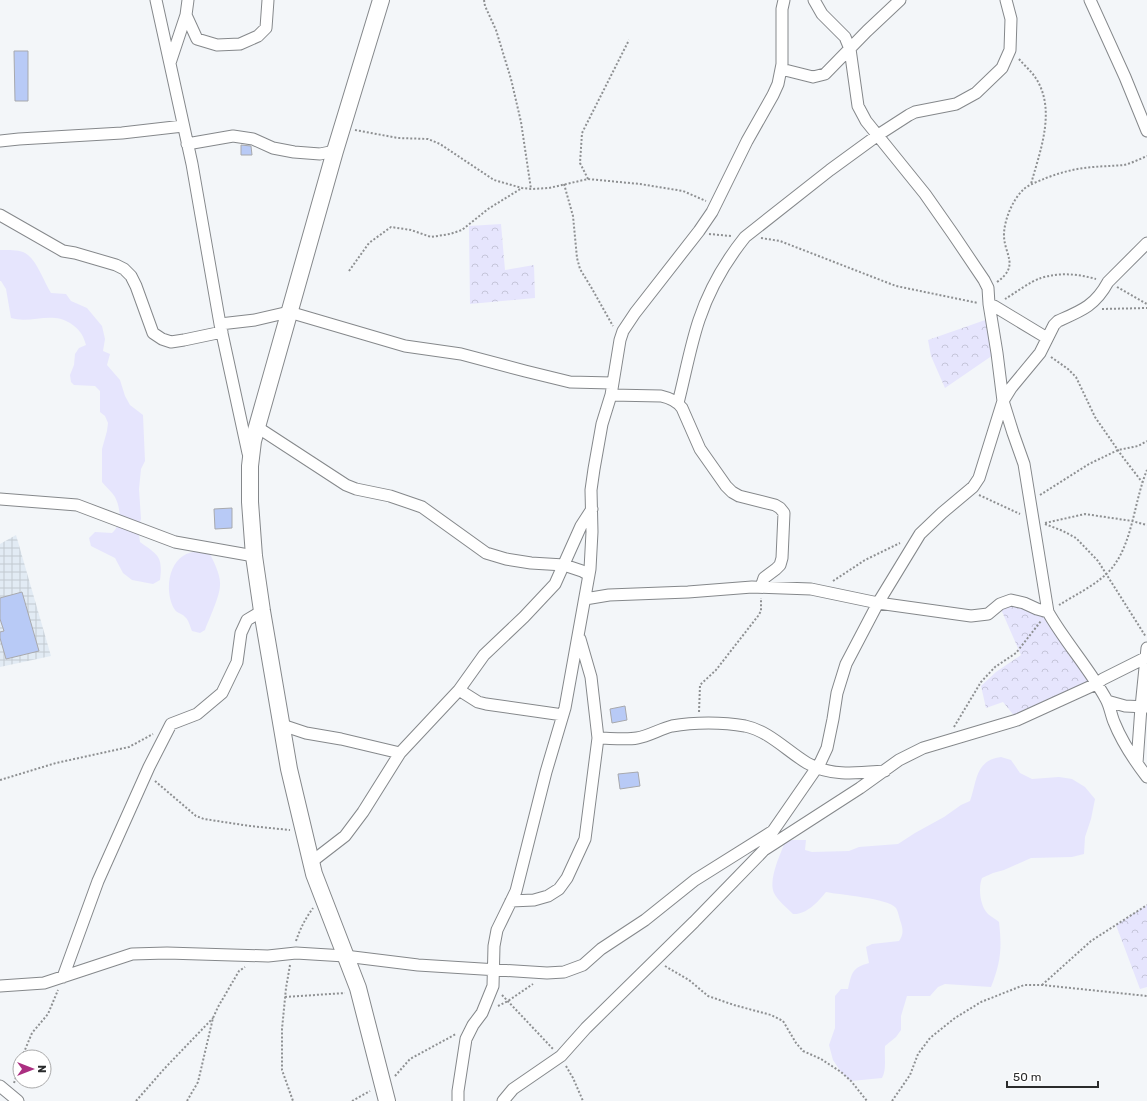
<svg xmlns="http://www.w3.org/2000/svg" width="1147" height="1101" font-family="Rubik,sans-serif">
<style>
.industrial{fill:url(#industrial-grid)}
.grass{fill:#e6e5fd}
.forest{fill:url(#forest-crowns)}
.building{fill:#b8caf6;stroke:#a8a9ad}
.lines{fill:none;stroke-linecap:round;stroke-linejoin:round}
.street-casing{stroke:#85888b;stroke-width:13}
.secondary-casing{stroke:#85888b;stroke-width:18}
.path{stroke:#8e9092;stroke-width:2;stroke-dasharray:2 2;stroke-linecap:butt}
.street{stroke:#fff;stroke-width:11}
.secondary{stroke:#fff;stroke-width:16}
</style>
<defs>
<pattern id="industrial-grid" width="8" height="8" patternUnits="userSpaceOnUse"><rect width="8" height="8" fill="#e2ebf4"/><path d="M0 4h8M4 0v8" fill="none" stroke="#c2cad1"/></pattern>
<pattern id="forest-crowns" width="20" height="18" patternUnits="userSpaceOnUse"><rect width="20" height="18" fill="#e6e5fd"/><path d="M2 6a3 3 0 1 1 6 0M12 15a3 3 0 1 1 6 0" fill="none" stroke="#c5c5d9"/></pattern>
</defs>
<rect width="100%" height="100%" fill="#f3f6f9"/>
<path class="industrial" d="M16,535L51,656L0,667V544Z"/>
<path class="grass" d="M0,250C9,250 21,249 28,255C38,263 44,282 51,293L66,294L71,301L87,308L102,326L105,339L103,351L110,354L107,365L120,380L125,396L130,405L143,415L145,461L141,469L139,489L141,519L138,529L140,542C158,555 163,556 160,580L153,584L132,580L123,573L115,558L91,546L89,538L95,532L112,533C122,524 121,509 115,497C112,492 106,487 102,482V449L107,431L108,423L105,416L100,412V391L95,386L74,385L71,382L70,375L74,365L75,354L79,348L86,345C83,334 79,329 70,323C51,311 31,324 11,318L6,289L1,281H0Z
M198,551L209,552C213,560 221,575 220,585C220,596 209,619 205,630L200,633L192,631C190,627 189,620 185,617C183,614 177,613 175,610C165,595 167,566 183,556C187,553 193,552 198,551Z
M1001,757L1011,760L1020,773L1032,779L1059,777L1072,779L1085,787L1095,799L1091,819L1085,837L1084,854L1072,857L1031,858L1004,870L993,873L982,878C978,888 980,906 988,914C991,917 996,919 999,922C1002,948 1001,962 991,987L945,984L938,987L930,996H907L901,1016V1030L896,1037L885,1046C884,1057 887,1069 882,1078L851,1081L841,1072L833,1060L829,1045L835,1028V996L841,989H848C852,972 852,968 869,963L866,947L872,944L899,941C904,934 903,928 900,920C899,917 898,911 896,908C888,898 840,895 826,892C818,902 806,915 793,914C787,908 778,901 774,893C768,880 780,855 785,842L792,840H806L805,850L812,852L849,851L859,847L898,844L915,833L944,817L961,805L970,801C977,782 975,760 1001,757Z"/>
<path class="forest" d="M501,224L505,270L534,265L535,298L470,304L469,226Z
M991,318L996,353L945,388L931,356L928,340Z
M1010,603L1039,609L1094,683L1016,718L1003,702L986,708L981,686L996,672L1021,655L1000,607Z
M1147,905V987L1140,989L1116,925Z"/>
<path class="building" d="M14,51H28V101H15Z
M241,145L251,146L252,155H241Z
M232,508V528L215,529L214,509Z
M22,592L39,651L6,659L0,638V632L4,631L0,619V598Z
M625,706L627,720L612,723L610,709Z
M638,772L640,786L620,789L618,774Z"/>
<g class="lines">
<defs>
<path id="street" d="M156,0L192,164L220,324L248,453
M814,0L822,14L845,37L850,49L858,106L866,121L925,194L953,234L984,280L988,288L989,304L997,353L1003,401L1013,433L1024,464L1048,612C1065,642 1089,668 1106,699C1110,706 1111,715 1114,722C1122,742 1134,760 1147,777
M1090,0L1125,77L1147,131
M186,15L197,39L217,45L240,44L258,36L266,28L268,0
M170,63L186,15L188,0
M781,69L813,77L825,74L867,31L900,0
M0,141L19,139L122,133L183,126
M187,144L233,136L253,139L273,148L294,152L320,154L335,151
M0,215L63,251L75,253L116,265L124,269L131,276L136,286L153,333L162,339L171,342L184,340L222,332
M989,304L994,306L1047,338
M220,324L255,320L289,312L405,346L461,354L525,371L570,382L612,383
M611,395L661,396C670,398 677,401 682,408L700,449L726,486L732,492L739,496L775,505L780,508L784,513L782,558L780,565L776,569L764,578L761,587
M678,403C685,376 690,347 699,320C709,290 725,262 745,237L830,170L878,135L909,115L915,112L956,104L976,93L1002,68L1010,50L1011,19L1006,0
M257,427L346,485L356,489L390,496L422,507L486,553L506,559L531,563L564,565L582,571L589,575
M0,499L77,505L175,542L254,556
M585,599L609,595L688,592L752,587L811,589L878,603L971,616L988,614L1000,604L1011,600L1024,603L1037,609L1048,612
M580,639L591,677L598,738
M459,690L478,702L486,704L563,715
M1107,701L1125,706L1146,707
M282,725L306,733L341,739L400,753
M1137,763L1141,707L1147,648
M764,850L860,788L899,760L923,748L1017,720L1096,684L1103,679L1147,657
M310,863L345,836L363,812L400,753L459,690L484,655L524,617L555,584L581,526L592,509
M511,901L534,900L548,896L559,889L567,878L585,839L598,738C609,738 626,740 637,738C649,736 660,729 672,726C694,722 723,722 745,726C769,731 787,751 807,763C831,777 859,773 885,771
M63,977L98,881L149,767L171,724L197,714L222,693L237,662L241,633L247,620L262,611
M0,986L44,983L132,954L167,953L268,956L296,953L345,956L418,965L547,973L564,972L583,965L601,949L645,920L695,880L773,831
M0,1086L18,1101
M458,1101V1091L466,1039L473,1025L482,1013L493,986L494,946L497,930L516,891L546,772L565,708L590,569L592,532L591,490L594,469L602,424L611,395L620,340L623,331L635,313L699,231L712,212L747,141L773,95L778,84L782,64V9L784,0
M503,1101L513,1089L561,1056L586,1028L694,922L764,850L773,831L820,763L827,748L833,719L837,693L846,664L878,603L920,534L942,513L973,487L979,478L1003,401L1011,388L1040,353L1054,325L1058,321C1081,311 1095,306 1108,282L1147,243"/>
<path id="secondary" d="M381,0L335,151L253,441L250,466V502L254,556L262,611L289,769L314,874L358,988L387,1101"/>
</defs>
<use href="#street" class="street-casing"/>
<use href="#secondary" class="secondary-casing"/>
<path class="path" d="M484,0L485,6L496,30L511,79L521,122L531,189
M1019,59C1024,65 1031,71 1035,77C1057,109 1040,151 1031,184
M355,130L398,138L428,139L440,144L494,180L522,188L531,189L549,188L588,179L640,184L683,191L706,201
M588,179L580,163L582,133L629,40
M564,184L573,216L577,258L580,269L591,287L613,326
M709,234L731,236
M761,238L780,241L896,286L978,303
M349,271L369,243L391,227L411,230L431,237L450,234L462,230L488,209L522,188
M997,282C1021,265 1003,254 1004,233C1005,218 1013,199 1024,189C1030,184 1039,181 1046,178C1062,172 1077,168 1094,167C1104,166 1114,166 1124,165C1132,163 1140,159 1147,156
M1117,287L1147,304
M1005,299C1015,293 1031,281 1041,278C1060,272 1078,274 1096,279
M1102,309L1147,308
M1051,357L1068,369L1076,377L1095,417L1122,456L1142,482
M979,495L1020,514
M1040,495L1089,464L1118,450L1138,446L1147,441
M1045,523L1085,514L1132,521L1147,525
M1045,524L1063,531L1076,538L1098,561L1146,637
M833,581L865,560L900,543
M1059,605C1075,595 1100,583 1112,568C1133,542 1134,501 1147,470
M699,712L700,685L716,670L758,616L761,611V598
M954,727L981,682L995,667L1016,653L1041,621
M0,780L56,763L129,747L153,734
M155,781L196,816L204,819L250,826L290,830
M296,941C300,929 305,919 313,908
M290,965L286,988L282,1029V1070L293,1101
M665,966L689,980L708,996L734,1005L771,1015L783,1021L796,1043L803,1051L821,1059L841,1072L851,1081L867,1101
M1042,985L1091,941L1147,905
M502,995L553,1049
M285,997L345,993
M498,1006L508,1001L533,984
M22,1057L32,1033L48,1014L58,990
M566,1066L573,1078L583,1101
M395,1076L410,1059L456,1034
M14,1083L20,1066
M136,1101L165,1068L213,1018
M187,1101L198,1082L213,1018L218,1007L239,971L245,967
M352,1101L370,1091
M892,1101L910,1075L918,1054L930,1038L955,1018L981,1002L1024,985H1042L1147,996"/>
<use href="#street" class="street"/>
<use href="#secondary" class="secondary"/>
</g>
<g transform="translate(32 1069) rotate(90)"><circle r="19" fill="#ffffff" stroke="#aaaaab"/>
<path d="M0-3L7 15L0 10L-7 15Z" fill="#ab2f81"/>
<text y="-6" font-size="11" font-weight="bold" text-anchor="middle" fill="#2a2b2c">N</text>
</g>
<path d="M1007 1081v6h91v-6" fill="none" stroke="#2a2b2c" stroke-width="2"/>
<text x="1013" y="1081" font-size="12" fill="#2a2b2c" stroke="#ffffff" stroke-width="3" paint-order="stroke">50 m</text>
</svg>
